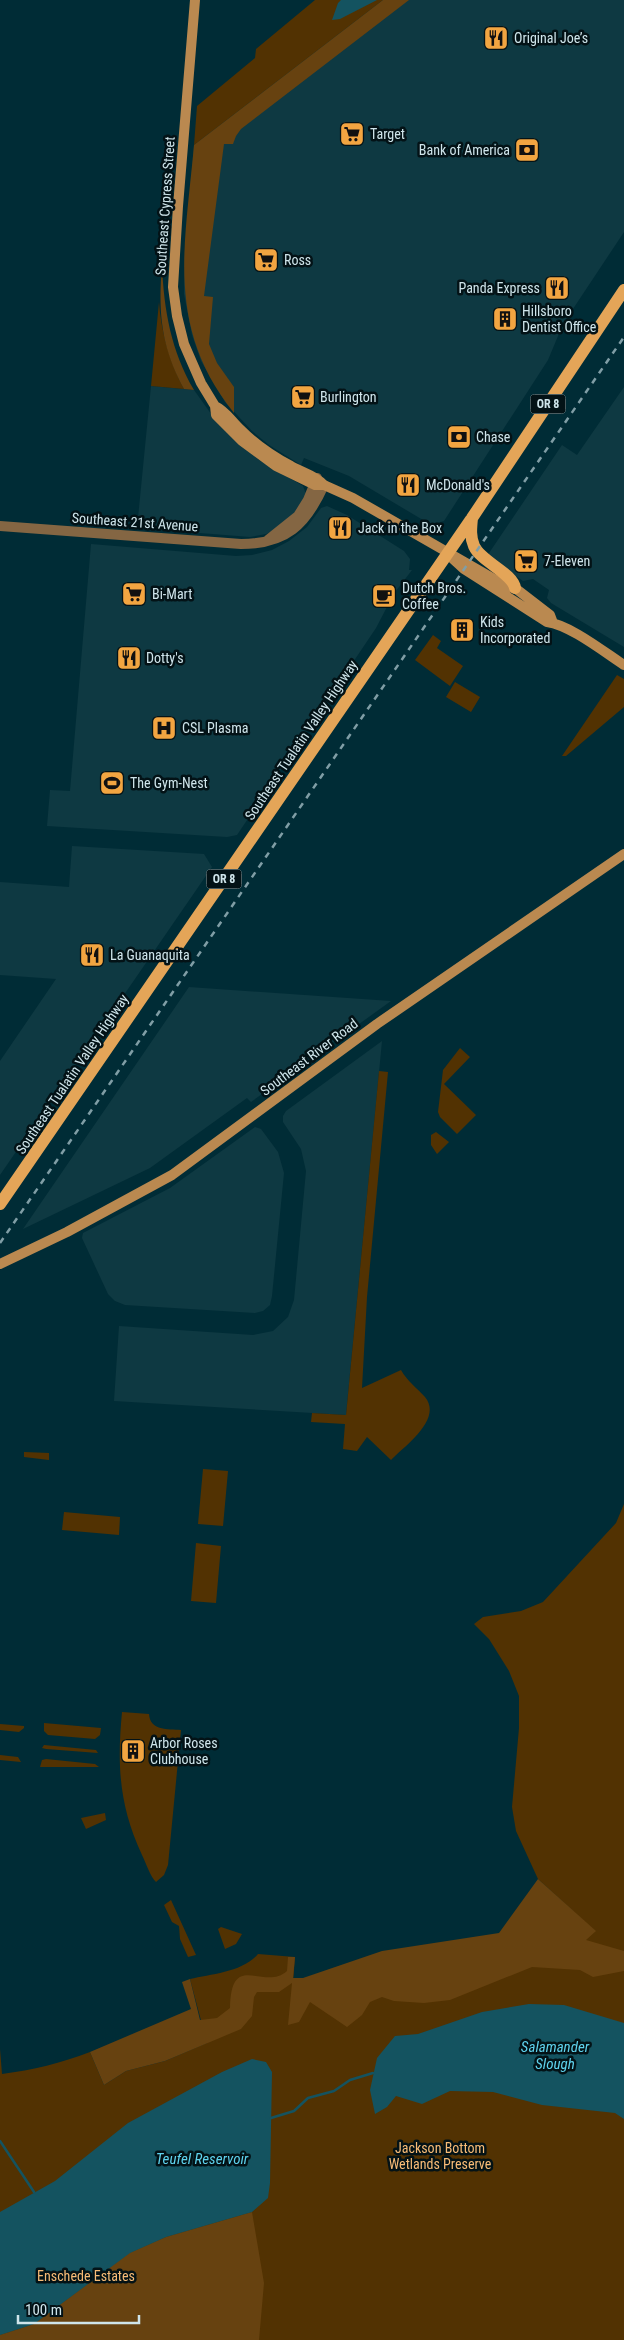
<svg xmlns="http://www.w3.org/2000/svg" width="624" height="2340" font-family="'Roboto Condensed',sans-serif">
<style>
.built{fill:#0e3942}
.green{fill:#523202}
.forest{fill:#674210}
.water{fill:#145360}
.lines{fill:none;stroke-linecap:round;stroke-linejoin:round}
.stream{stroke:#145360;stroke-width:2.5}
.tertiary{stroke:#846643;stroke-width:10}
.secondary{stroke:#ba8950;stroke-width:10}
.primary{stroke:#e4a558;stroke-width:12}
.rail{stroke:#809ea6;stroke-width:2.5;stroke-dasharray:6 6;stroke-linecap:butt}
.labels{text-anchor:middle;stroke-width:5;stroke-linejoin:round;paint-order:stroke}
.shield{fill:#031216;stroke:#92a6ab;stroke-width:1}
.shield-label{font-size:12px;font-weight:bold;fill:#cfe5eb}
.poi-label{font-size:14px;fill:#cfe5eb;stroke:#031216;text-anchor:start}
.street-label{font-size:14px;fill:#cfe5eb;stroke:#031216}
.park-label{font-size:14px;fill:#f8bc77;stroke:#031216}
.water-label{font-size:15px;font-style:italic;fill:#5fd3ee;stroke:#031216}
</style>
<rect width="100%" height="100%" fill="#002c36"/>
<path class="built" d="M383,0H624V232L563,324L548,360L444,521L434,524L428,523L349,476L304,458L301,465L269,445L252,431L225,402L201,361L192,335L184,294V258L194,145Z
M151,386L194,390L214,418L231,436L259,460L303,486L306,494L304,503L281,527L266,534L250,537L137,528Z
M624,387V647L551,603L547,598L549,590L533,579L523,581L487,556L562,445L577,455Z
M327,506L347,515L404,551L410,559L409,570H412L386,604L388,605L376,628L237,835L227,837L47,826L50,790L70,791L91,544L236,556L252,555L272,550L289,541L307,527L321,508Z
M72,846L204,854L212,867L0,1175V1061L56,979L0,975V882L69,887Z
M189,987L391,1001L251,1102L247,1098L150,1168L23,1229Z
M382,1041L346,1415L114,1401L119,1326L253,1335L273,1331L288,1317L294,1300L306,1171L301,1149L283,1122V1116L286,1111Z
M255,1127L261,1129L278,1152L284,1173L272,1296L270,1305L263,1311L255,1313L125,1305L115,1301L108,1294L82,1238L83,1233L170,1188Z"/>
<path class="green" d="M315,0H383L194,145L197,106L255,58L256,49Z
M159,302C161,332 170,363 184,389L151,386Z
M433,635L441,641L437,648L463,666L450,686L415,660Z
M617,675L624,679V707L566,756H562Z
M455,682L480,697L471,712L446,697Z
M460,1048L470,1057L444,1084L476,1115L457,1134L440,1117L438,1112L443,1070Z
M379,1071L388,1072L367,1297L362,1388L401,1370C407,1381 417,1388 425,1397C443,1419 405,1446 391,1460L367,1437L357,1451L343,1449L345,1424L311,1422L312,1413L346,1415Z
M436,1132L449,1142L437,1154L431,1145V1135Z
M24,1452L49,1453V1460L24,1457Z
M203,1469L228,1471L223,1526L198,1524Z
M624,1504V2340H0V2049L2,2074C33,2070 61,2063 90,2052L104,2085L126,2071L165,2061L207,2043L190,1979C211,1974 243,1972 258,1954L295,1957L292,1996L595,1931L538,1879L516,1831L512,1807L519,1728V1696L509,1671L489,1639L474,1624L483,1617L521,1611L543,1602L616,1523Z
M64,1512L120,1517L119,1535L62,1530Z
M196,1543L221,1546L216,1603L191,1601Z
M122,1712L149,1714C150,1731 168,1729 181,1730L168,1865L164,1875L156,1882C150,1876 146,1863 142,1855C119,1805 117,1766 122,1712Z
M44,1723L101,1728L100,1735L95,1739L48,1735L44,1731Z
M0,1724L24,1726V1728L19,1732L0,1730Z
M44,1745L96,1750L98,1753L46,1749L42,1748Z
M0,1755L18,1757L21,1762L0,1760Z
M46,1759L95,1764L99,1767H40L42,1760Z
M105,1813L106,1820L86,1829L81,1818Z
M171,1900L196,1955L188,1957L180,1939L179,1926L172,1922L164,1905Z
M221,1927L242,1934L236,1944L225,1949L218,1929Z"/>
<path class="forest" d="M383,0H409L241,129L236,136L233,144H224L204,296L213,297L209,344L217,363L234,387V413C165,327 185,246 194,145Z
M162,266C164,310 171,351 194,390L184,389C161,347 158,312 162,266Z
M538,1879L596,1931L586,1940L624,1951V1971L593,1977L580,1970L532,1967L450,2000L424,2003L394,2001L382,1997L370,2002L362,2015L347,2027L310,2002L299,2022L288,2025L292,1983L279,1992H257L254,1997L252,2016L241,2029L165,2061L126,2071L104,2085L90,2052L191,2009L182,1982L190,1979L200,2020L217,2018L230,2008C231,1949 264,1992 287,1971L288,1957H295L293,1978H303L382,1951L499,1933Z
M252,2212L264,2283L259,2340H0V2335L34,2324L129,2253L166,2237Z"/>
<path class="water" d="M341,0H377L340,19L332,20L338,3Z
M529,2004L564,2005L624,2023V2119L615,2113L542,2105L493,2092L450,2091L422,2104L396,2096L387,2107L375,2114L370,2090L377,2058L395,2036L418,2034L482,2012Z
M252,2059L266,2062L272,2072L270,2183L268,2198L252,2212L166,2237L130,2253L34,2324L0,2335V2212L55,2181L128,2123L222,2072Z"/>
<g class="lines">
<path class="stream" d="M271,2118L294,2111L308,2098L334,2091L350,2080L373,2073
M0,2141L34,2192"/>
<path class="tertiary" d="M0,526L241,544C286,544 306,525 324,485
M268,540L298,516L308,500L317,478"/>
<path class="secondary" d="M195,0L178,206L173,287L177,316L184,344L201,383L215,406L216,415L242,441L276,466L315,485H324L353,498L508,587L515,588L550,615L553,623
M215,406C226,411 232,422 241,430C255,444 274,457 291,466C303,473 315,475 324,485
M452,558L464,569L547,622C570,625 604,652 624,665
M0,1264L67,1232L172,1175L377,1024L624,854"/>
<path class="primary" d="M472,518C471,528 470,537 474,546C481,562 513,573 515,588
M0,1204L472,518L624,290"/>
<path class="rail" d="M0,1243L624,337"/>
</g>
<defs>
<symbol id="restaurant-square" viewBox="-11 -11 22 22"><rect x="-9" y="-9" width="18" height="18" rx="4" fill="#f2a541" stroke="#031216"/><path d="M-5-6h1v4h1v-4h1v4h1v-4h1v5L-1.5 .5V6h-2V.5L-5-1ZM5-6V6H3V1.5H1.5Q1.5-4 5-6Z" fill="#111"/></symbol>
<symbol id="supermarket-square" viewBox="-11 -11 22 22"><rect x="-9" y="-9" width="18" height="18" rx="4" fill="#f2a541" stroke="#031216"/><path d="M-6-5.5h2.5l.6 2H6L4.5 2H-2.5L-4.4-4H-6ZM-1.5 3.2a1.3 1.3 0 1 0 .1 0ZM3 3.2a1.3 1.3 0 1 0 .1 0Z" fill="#111"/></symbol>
<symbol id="bank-square" viewBox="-11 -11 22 22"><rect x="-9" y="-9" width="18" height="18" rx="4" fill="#f2a541" stroke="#031216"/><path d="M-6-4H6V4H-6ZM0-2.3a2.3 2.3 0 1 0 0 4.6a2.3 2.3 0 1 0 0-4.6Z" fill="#111"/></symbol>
<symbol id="building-square" viewBox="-11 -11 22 22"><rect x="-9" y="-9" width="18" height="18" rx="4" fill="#f2a541" stroke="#031216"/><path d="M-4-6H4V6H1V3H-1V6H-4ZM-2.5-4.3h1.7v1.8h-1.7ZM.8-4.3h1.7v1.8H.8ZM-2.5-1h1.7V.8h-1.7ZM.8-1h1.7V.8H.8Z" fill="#111"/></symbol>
<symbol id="cafe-square" viewBox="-11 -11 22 22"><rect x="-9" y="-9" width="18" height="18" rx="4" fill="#f2a541" stroke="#031216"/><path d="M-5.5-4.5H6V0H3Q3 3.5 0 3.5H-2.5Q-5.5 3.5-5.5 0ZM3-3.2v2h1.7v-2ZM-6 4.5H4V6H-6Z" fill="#111"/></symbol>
<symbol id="hospital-square" viewBox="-11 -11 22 22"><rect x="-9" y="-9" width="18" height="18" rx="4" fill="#f2a541" stroke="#031216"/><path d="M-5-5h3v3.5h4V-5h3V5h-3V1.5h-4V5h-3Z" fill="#111"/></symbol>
<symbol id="stadium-square" viewBox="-11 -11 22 22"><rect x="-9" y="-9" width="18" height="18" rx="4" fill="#f2a541" stroke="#031216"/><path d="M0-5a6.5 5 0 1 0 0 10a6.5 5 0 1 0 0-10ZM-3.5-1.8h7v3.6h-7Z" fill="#111"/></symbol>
</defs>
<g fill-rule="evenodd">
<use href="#restaurant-square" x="482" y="24" width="28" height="28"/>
<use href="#supermarket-square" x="338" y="120" width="28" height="28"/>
<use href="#bank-square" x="513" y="136" width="28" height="28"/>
<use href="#supermarket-square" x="252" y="246" width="28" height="28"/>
<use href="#restaurant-square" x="543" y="274" width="28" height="28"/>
<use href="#building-square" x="491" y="305" width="28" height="28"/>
<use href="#supermarket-square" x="289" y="383" width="28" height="28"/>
<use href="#bank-square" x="445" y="423" width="28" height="28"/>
<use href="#restaurant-square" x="394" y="471" width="28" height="28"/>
<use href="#restaurant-square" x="326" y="514" width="28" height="28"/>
<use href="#supermarket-square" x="512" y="547" width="28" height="28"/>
<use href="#supermarket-square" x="120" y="580" width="28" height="28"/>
<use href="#cafe-square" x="370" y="582" width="28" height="28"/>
<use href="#building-square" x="448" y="616" width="28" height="28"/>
<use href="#restaurant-square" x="115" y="644" width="28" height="28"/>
<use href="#hospital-square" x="150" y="714" width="28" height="28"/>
<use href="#stadium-square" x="98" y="769" width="28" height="28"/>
<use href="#restaurant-square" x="78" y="941" width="28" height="28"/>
<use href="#building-square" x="119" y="1737" width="28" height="28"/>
</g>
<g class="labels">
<g class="shield">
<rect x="530.5" y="394.5" width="35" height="19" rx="4"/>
<rect x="206.5" y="869.5" width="35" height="19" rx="4"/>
</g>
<g class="shield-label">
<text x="548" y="408">OR 8</text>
<text x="224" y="883">OR 8</text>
</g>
<g class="poi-label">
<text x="514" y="43">Original Joe’s</text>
<text x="370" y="139">Target</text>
<text x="510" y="155" text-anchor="end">Bank of America</text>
<text x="284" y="265">Ross</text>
<text x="540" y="293" text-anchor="end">Panda Express</text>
<text x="522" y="316">Hillsboro<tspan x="522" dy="16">Dentist Office</tspan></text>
<text x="320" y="402">Burlington</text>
<text x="476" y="442">Chase</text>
<text x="426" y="490">McDonald's</text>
<text x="358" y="533">Jack in the Box</text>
<text x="544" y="566">7-Eleven</text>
<text x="402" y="593">Dutch Bros.<tspan x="402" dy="16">Coffee</tspan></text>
<text x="152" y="599">Bi-Mart</text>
<text x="480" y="627">Kids<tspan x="480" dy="16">Incorporated</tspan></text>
<text x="146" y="663">Dotty's</text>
<text x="182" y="733">CSL Plasma</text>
<text x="130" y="788">The Gym-Nest</text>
<text x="110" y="960">La Guanaquita</text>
<text x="150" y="1748">Arbor Roses<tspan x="150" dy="16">Clubhouse</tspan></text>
</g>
<g class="street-label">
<text transform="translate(165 206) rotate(-86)" y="5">Southeast Cypress Street</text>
<text transform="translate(135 522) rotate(4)" y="5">Southeast 21st Avenue</text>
<text transform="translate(301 740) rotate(-56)" y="5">Southeast Tualatin Valley Highway</text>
<text transform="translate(309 1057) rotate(-37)" y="5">Southeast River Road</text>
<text transform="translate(72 1074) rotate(-56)" y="5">Southeast Tualatin Valley Highway</text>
</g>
<g class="park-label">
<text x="440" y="2153">Jackson Bottom<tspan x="440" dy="16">Wetlands Preserve</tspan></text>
<text x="86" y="2281">Enschede Estates</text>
</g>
<g class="water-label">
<text x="555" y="2052">Salamander<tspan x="555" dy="17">Slough</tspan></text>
<text x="202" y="2164">Teufel Reservoir</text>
</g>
</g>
<path d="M18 2315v8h121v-8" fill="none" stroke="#cfe5eb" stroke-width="2.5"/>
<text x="25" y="2315" font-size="15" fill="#cfe5eb" stroke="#031216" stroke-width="4" paint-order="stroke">100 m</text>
</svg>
